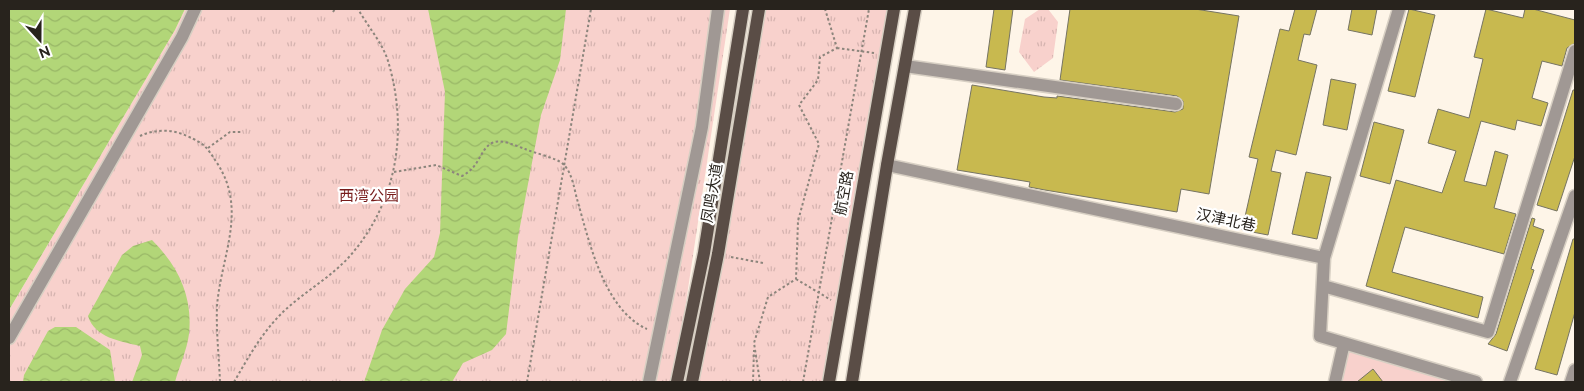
<svg xmlns="http://www.w3.org/2000/svg" width="1584" height="391" font-family="Raleway,'Noto Sans SC',sans-serif">
<style>
.grass{fill:#f8d1cc}
.park{fill:url(#park-tufts)}
.water{fill:url(#water-waves)}
.building{fill:#c8b94f;stroke:#767463}
.lines{fill:none;stroke-linecap:round;stroke-linejoin:round}
.minor-casing{stroke:#d7cfc3;stroke-width:15}
.major-casing{stroke:#d7cfc3;stroke-width:15}
.path{stroke:#8c857c;stroke-width:2;stroke-dasharray:2.5 2.5;stroke-linecap:butt}
.minor{stroke:#a09894;stroke-width:12}
.major{stroke:#5a4d46;stroke-width:12}
.labels{text-anchor:middle;stroke-width:4.5;stroke-linejoin:round;paint-order:stroke}
.street-label{font-size:15px;fill:#28231d;stroke:#fff}
.park-label{font-size:15px;fill:#771c1b;stroke:#fff}
</style>
<defs>
<pattern id="park-tufts" width="24" height="20" patternUnits="userSpaceOnUse" patternTransform="scale(1.25)"><rect width="24" height="20" fill="#f8d1cc"/><path d="M3 7l-1-3M5 7V3M7 7l1-3M15 17l-1-3M17 17v-4M19 17l1-3" fill="none" stroke="#d5b3af"/></pattern>
<pattern id="water-waves" width="16" height="10" patternUnits="userSpaceOnUse" patternTransform="scale(1.25)"><rect width="16" height="10" fill="#b2d678"/><path d="M0 5q4-4 8 0t8 0" fill="none" stroke="#99b767"/></pattern>
</defs>
<rect width="100%" height="100%" fill="#fef5e8"/>
<path class="grass" d="M1346,349L1463,382H1339Z"/>
<path class="park" d="M185,9H730L674,382H9V310L175,30Z
M759,9H895L830,382H692Z
M1040,9H1048L1058,22L1053,58L1034,72L1019,52L1025,19Z"/>
<path class="water" d="M9,9H185L175,30L9,310Z
M428,9H566L560,60L541,115L518,237L506,334L492,350L463,363L452,382H364L382,330L405,289L434,257L440,233L445,92Z
M152,240C178,266 193,296 189,334C187,350 179,367 175,382H132L142,355L140,346C120,341 95,338 88,316L122,255L133,246Z
M55,327H76L110,350L115,382H23L24,375L48,331Z"/>
<path class="building" d="M994,9H1013L1005,70L986,67Z
M1070,9H1195L1239,16L1209,194L1181,189L1177,212L1045,190L1029,187L1030,182L957,170L972,85L1044,97L1057,98V96L1175,112L1183,109V101L1177,96L1060,80Z
M1295,9H1317L1310,35L1304,34L1298,60L1317,65L1296,155L1276,150L1271,171L1281,173L1268,235L1242,230L1258,159L1249,157L1280,29L1289,31Z
M1352,9H1377L1372,35L1348,30Z
M1409,9L1435,15L1415,97L1388,91Z
M1486,9L1523,18L1525,9H1533L1575,20V43L1567,48L1562,66L1542,61L1532,98L1548,103L1541,126L1517,120L1515,130L1481,121L1464,181L1486,186L1495,151L1508,155L1494,208L1516,214L1504,254L1405,227L1392,272L1483,297L1478,318L1366,286L1396,180L1442,193L1456,151L1428,143L1438,109L1469,118L1483,59L1474,57Z
M1331,79L1356,84L1347,130L1323,125Z
M1573,90H1575V156L1557,211L1537,205Z
M1374,122L1404,130L1390,184L1360,176Z
M1306,172L1331,177L1317,239L1292,234Z
M1532,218L1535,219L1533,226L1544,230L1531,269L1534,270L1507,351L1488,344L1496,334Z
M1573,239H1575V312L1557,375L1535,369Z
M1373,369L1383,382H1357Z"/>
<g class="lines">
<defs>
<path id="minor" d="M905,66L1176,104
M887,165L1324,258L1320,336L1476,382
M1324,258L1399,9
M1323,286L1488,332L1575,51
M9,338L182,37L195,9
M649,382L702,127L718,9
M1335,382L1344,343
M1510,382L1575,196
M1571,382L1575,370"/>
<path id="major" d="M677,382L704,253L743,9
M692,382L718,254L759,9
M829,382L894,9
M852,382L887,165L915,9"/>
</defs>
<use href="#minor" class="minor-casing"/>
<use href="#major" class="major-casing"/>
<path class="path" d="M333,12L335,9
M837,48L874,53
M140,136C154,129 173,129 187,136C205,144 206,146 217,163C248,210 221,256 217,306C216,331 219,357 220,382
M208,148L230,132H242
M394,172L436,165L462,176C481,166 479,150 492,143C501,138 516,146 525,149C534,153 557,158 563,164C572,172 574,188 577,199C589,241 604,310 647,329
M731,257L763,263
M796,279L831,300
M234,382C248,358 261,334 281,314C302,293 329,279 349,257C397,203 409,131 388,61C383,44 367,25 358,9
M527,382L591,9
M753,382L754,350
M760,382L754,343L768,297L796,279L798,221L819,144L799,105L818,80L820,57L837,48L825,9
M803,382L869,9"/>
<use href="#minor" class="minor"/>
<use href="#major" class="major"/>
</g>
<g class="labels">
<g class="street-label">
<text transform="translate(712 193) rotate(-80)" y="5">凤鸣大道</text>
<text transform="translate(844 193) rotate(-80)" y="5">航空路</text>
<text transform="translate(1226 220) rotate(12)" y="5">汉津北巷</text>
</g>
<g class="park-label">
<text x="369" y="201">西湾公园</text>
</g>
</g>
<rect width="1584" height="391" fill="none" stroke="#28231d" stroke-width="20"/>
<g transform="translate(40 40) rotate(159)" stroke="#ffffff" stroke-width="4" paint-order="stroke">
<path d="M0-4L9 19L0 12L-9 19Z" fill="#28231d"/>
<text y="-8" font-size="14" font-weight="bold" text-anchor="middle" fill="#28231d">N</text>
</g>
</svg>
